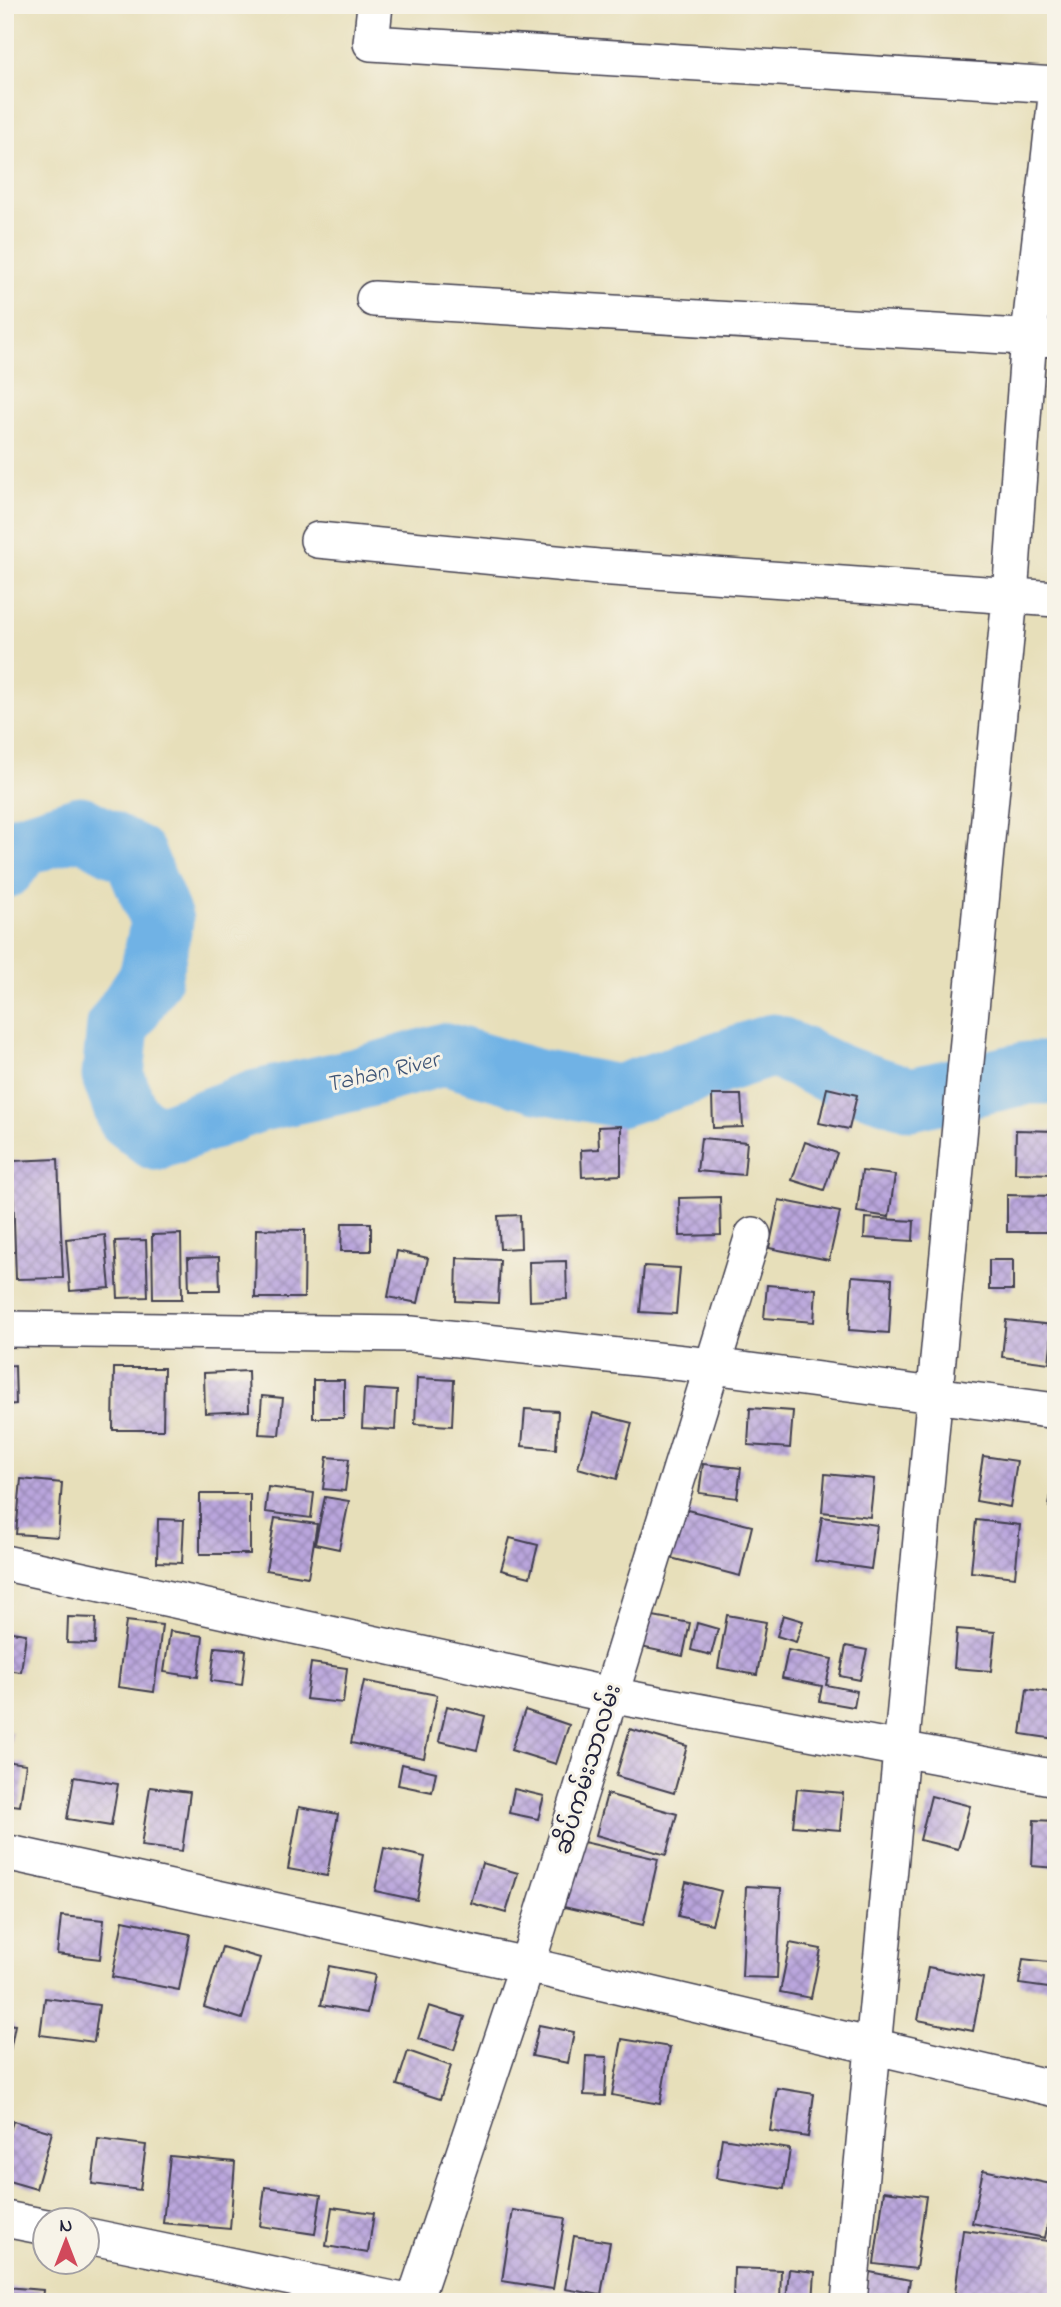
<svg xmlns="http://www.w3.org/2000/svg" width="1061" height="2307" font-family="'Indie Flower','Noto Sans Myanmar',sans-serif">
<style>
.lines{fill:none;stroke-linecap:round;stroke-linejoin:round}
.river{stroke:#70b2e5;stroke-width:63}
.building{fill:url(#building-cross-hatch)}
.minor-casing{stroke:#403e4e;stroke-width:38}
.minor{stroke:#fff;stroke-width:35}
.labels{text-anchor:middle;stroke-width:6;stroke-linejoin:round;paint-order:stroke}
.street-label{font-size:23px;fill:#22223b;stroke:#f7f3e8}
.water-label{font-size:24px;font-style:italic;fill:#3d5476;stroke:#f7f3e8}
</style>
<defs>
<pattern id="building-cross-hatch" width="8" height="8" patternUnits="userSpaceOnUse" patternTransform="scale(1.75)"><rect width="8" height="8" fill="#baa6dd"/><path d="M0 0l8 8M0 8l8-8" fill="none" stroke="#9787b4"/></pattern>
</defs>
<rect width="100%" height="100%" fill="#f7f3e8"/>
<filter id="ink" filterUnits="userSpaceOnUse"><feTurbulence type="fractalNoise" baseFrequency=".0143" numOctaves="2"/><feDisplacementMap in="SourceGraphic" scale="14" xChannelSelector="R" yChannelSelector="G"/><feConvolveMatrix kernelMatrix="1 2 1 2 8 2 1 2 1" color-interpolation-filters="sRGB"/></filter>
<filter id="wash" filterUnits="userSpaceOnUse"><feTurbulence type="fractalNoise" baseFrequency=".00686" numOctaves="4" result="noise"/><feDisplacementMap in="SourceGraphic" scale="28" xChannelSelector="R" yChannelSelector="G"/><feGaussianBlur stdDeviation="1.57" result="paint"/><feColorMatrix in="noise" values="0 0 0 0 0 0 0 0 0 0 0 0 0 0 0 0 0 1.4 0 .05"/><feComposite in="paint" operator="in"/></filter>
<g filter="url(#wash)">
<rect width="100%" height="100%" fill="#e7dfba"/>
<g class="lines">
<path class="river" d="M5,867L22,845L80,827L135,856L162,921L150,978L118,1026L113,1076L128,1117L156,1139L257,1101L357,1079L445,1054L538,1081L618,1096L773,1045L839,1076L911,1099L1027,1073H1056"/>
</g>
<g id="blocks">
<path class="building" d="M827,1088L857,1095L849,1129L819,1123Z
M712,1095H741L743,1127L713,1128Z
M621,1126V1175L582,1177L581,1150L599,1149L598,1127Z
M1016,1130L1056,1131V1174L1015,1173Z
M701,1138L747,1142L744,1175L697,1171Z
M805,1142L837,1153L824,1190L792,1180Z
M58,1159L63,1278L16,1279L12,1161Z
M862,1171L895,1175L889,1217L857,1212Z
M1007,1195L1054,1196L1053,1232H1007Z
M720,1197L721,1235L680,1236L679,1198Z
M779,1200L840,1212L829,1260L769,1248Z
M520,1215L521,1248L500,1249L498,1216Z
M865,1218L914,1221L913,1241L864,1238Z
M342,1223H371V1251H341Z
M256,1229L305,1230L304,1298H255Z
M181,1234L182,1299H153L152,1235Z
M105,1235L110,1288L70,1291L66,1239Z
M146,1240L148,1297L118,1298L115,1241Z
M397,1251L428,1258L418,1303L388,1297Z
M219,1257L220,1290H189L188,1258Z
M457,1258L500,1260L498,1303L456,1301Z
M989,1260H1013V1290H989Z
M566,1261L567,1299L530,1301L529,1262Z
M644,1266L680,1268L676,1314L640,1312Z
M852,1276L892,1279L889,1333L849,1330Z
M767,1285L816,1289L814,1322L764,1318Z
M1006,1320L1053,1325L1049,1363L1002,1357Z
M15,1365L16,1404L5,1405V1366Z
M114,1368H164L163,1430H113Z
M248,1371L249,1411L205,1413L204,1373Z
M417,1378L454,1380L452,1426L415,1424Z
M313,1380H344V1418H313Z
M364,1389L397,1391L395,1430L362,1428Z
M262,1396L283,1398L279,1435L259,1434Z
M750,1408L793,1411L790,1448L748,1445Z
M525,1409L558,1411L556,1449L522,1446Z
M593,1413L632,1423L617,1479L578,1468Z
M983,1456L1017,1461L1010,1507L976,1501Z
M327,1457L349,1459L345,1491L323,1489Z
M703,1464L741,1468L737,1498L699,1493Z
M825,1474L874,1479L870,1517L822,1512Z
M1054,1475H1056V1508L1049,1507Z
M21,1479L62,1483L58,1537L16,1534Z
M268,1487L314,1493L311,1518L265,1512Z
M200,1494H250V1554H200Z
M325,1497L349,1501L339,1549L315,1544Z
M679,1508L752,1526L740,1576L667,1557Z
M822,1517L877,1525L871,1569L815,1561Z
M275,1518L317,1524L308,1577L266,1570Z
M158,1519L184,1520L182,1563L157,1562Z
M976,1520L1020,1525L1015,1577L971,1572Z
M510,1538L538,1545L530,1577L501,1570Z
M648,1615L690,1623L683,1656L641,1647Z
M727,1615L766,1622L757,1675L718,1668Z
M783,1615L803,1621L796,1642L777,1636Z
M68,1617L96,1618L95,1644L67,1643Z
M126,1621L162,1625L154,1692L118,1687Z
M697,1623L718,1629L711,1655L691,1650Z
M957,1629L995,1632L991,1671L954,1668Z
M5,1631L26,1634L21,1672L5,1670Z
M170,1631L203,1636L198,1677L164,1672Z
M846,1646L867,1650L860,1680L840,1676Z
M215,1647L246,1650L242,1685L211,1681Z
M788,1650L832,1659L826,1685L857,1691L854,1707L819,1701L822,1686L782,1678Z
M311,1663L347,1668L343,1703L306,1699Z
M364,1681L437,1695L424,1758L351,1743Z
M1027,1689L1056,1693V1739L1021,1734Z
M447,1706L485,1716L477,1750L439,1741Z
M525,1710L569,1725L556,1764L511,1750Z
M630,1729L687,1746L674,1793L616,1776Z
M5,1732L12,1733L8,1754H5Z
M5,1761L26,1764L20,1806L5,1804Z
M402,1764L436,1772L432,1792L398,1785Z
M74,1777L118,1784L111,1826L67,1819Z
M150,1787L190,1792L182,1851L141,1846Z
M514,1789L544,1796L538,1819L509,1813Z
M797,1789L843,1793L840,1830L793,1826Z
M607,1794L677,1814L666,1855L596,1835Z
M931,1796L970,1806L958,1849L920,1840Z
M299,1807L338,1814L327,1876L288,1869Z
M1034,1820L1056,1821V1868L1032,1866Z
M579,1841L658,1859L643,1925L564,1907Z
M384,1848L425,1857L417,1900L375,1891Z
M482,1863L518,1873L506,1913L471,1903Z
M686,1882L721,1891L712,1924L678,1916Z
M746,1886L781,1888L777,1978L742,1977Z
M61,1916L104,1920L100,1959L57,1954Z
M123,1920L190,1934L179,1990L112,1977Z
M790,1943L821,1949L811,1998L780,1992Z
M222,1947L260,1958L242,2019L204,2007Z
M1023,1959L1056,1963V1989L1019,1984Z
M329,1966L375,1975L367,2013L321,2005Z
M928,1967L983,1978L973,2031L918,2020Z
M45,1998L99,2005L94,2042L40,2035Z
M429,2006L465,2017L454,2050L418,2039Z
M5,2024L15,2025L8,2061L5,2060Z
M539,2025L574,2032L568,2063L532,2056Z
M622,2039L670,2047L660,2104L612,2095Z
M408,2051L451,2066L440,2099L397,2085Z
M586,2056L607,2057L605,2096L584,2095Z
M777,2088L814,2094L808,2137L770,2131Z
M13,2121L52,2132L36,2189L5,2180V2147Z
M722,2138L790,2149L784,2189L716,2178Z
M98,2139L146,2145L140,2190L92,2184Z
M170,2156L235,2162L230,2229L163,2223Z
M983,2170L1056,2185L1045,2238L972,2223Z
M265,2187L321,2195L315,2234L260,2226Z
M884,2191L926,2196L916,2269L874,2264Z
M332,2207L374,2213L368,2253L326,2246Z
M513,2210L565,2218L553,2289L502,2281Z
M963,2230L1056,2242L1051,2302H954Z
M574,2236L610,2242L601,2295L565,2289Z
M734,2268L781,2270L780,2302H733Z
M789,2269L815,2272L813,2302H786Z
M870,2272L910,2280L906,2302H863Z
M5,2287L43,2290L42,2302H5Z"/>
</g>
</g>
<g filter="url(#ink)">
<use href="#blocks" fill-opacity="0" stroke="#403e4e" stroke-width="2"/>
<g class="lines">
<defs>
<path id="minor" d="M375,5L371,43L1056,85
M374,299L1056,339
M318,540L598,567L1056,599
M5,1329L411,1334L712,1366L1056,1411
M5,1563L610,1695L1056,1778
M5,1852L527,1965L1056,2089
M5,2219L46,2227
M88,2236L407,2302
M414,2302L527,1965L753,1235
M849,2302L1010,596L1029,336L1056,97"/>
</defs>
<use href="#minor" class="minor-casing"/>
<use href="#minor" class="minor"/>
</g>
</g>
<g class="labels">
<g class="street-label">
<text transform="translate(587 1769) rotate(-73)" y="8">ဆိပ်ကမ်းသာလမ်း</text>
</g>
<g class="water-label">
<text transform="translate(382 1071) rotate(-13)" y="8">Tahan River</text>
</g>
</g>
<rect width="1061" height="2307" fill="none" stroke="#f7f3e8" stroke-width="28"/>
<g transform="translate(66 2241)"><circle r="33" fill="#f7f3e8" stroke="#a29fa3" stroke-width="2"/>
<path d="M0-5L12 26L0 18L-12 26Z" fill="#d1495b"/>
<text y="-10" font-size="19" font-weight="bold" text-anchor="middle" fill="#22223b">N</text>
</g>
</svg>
